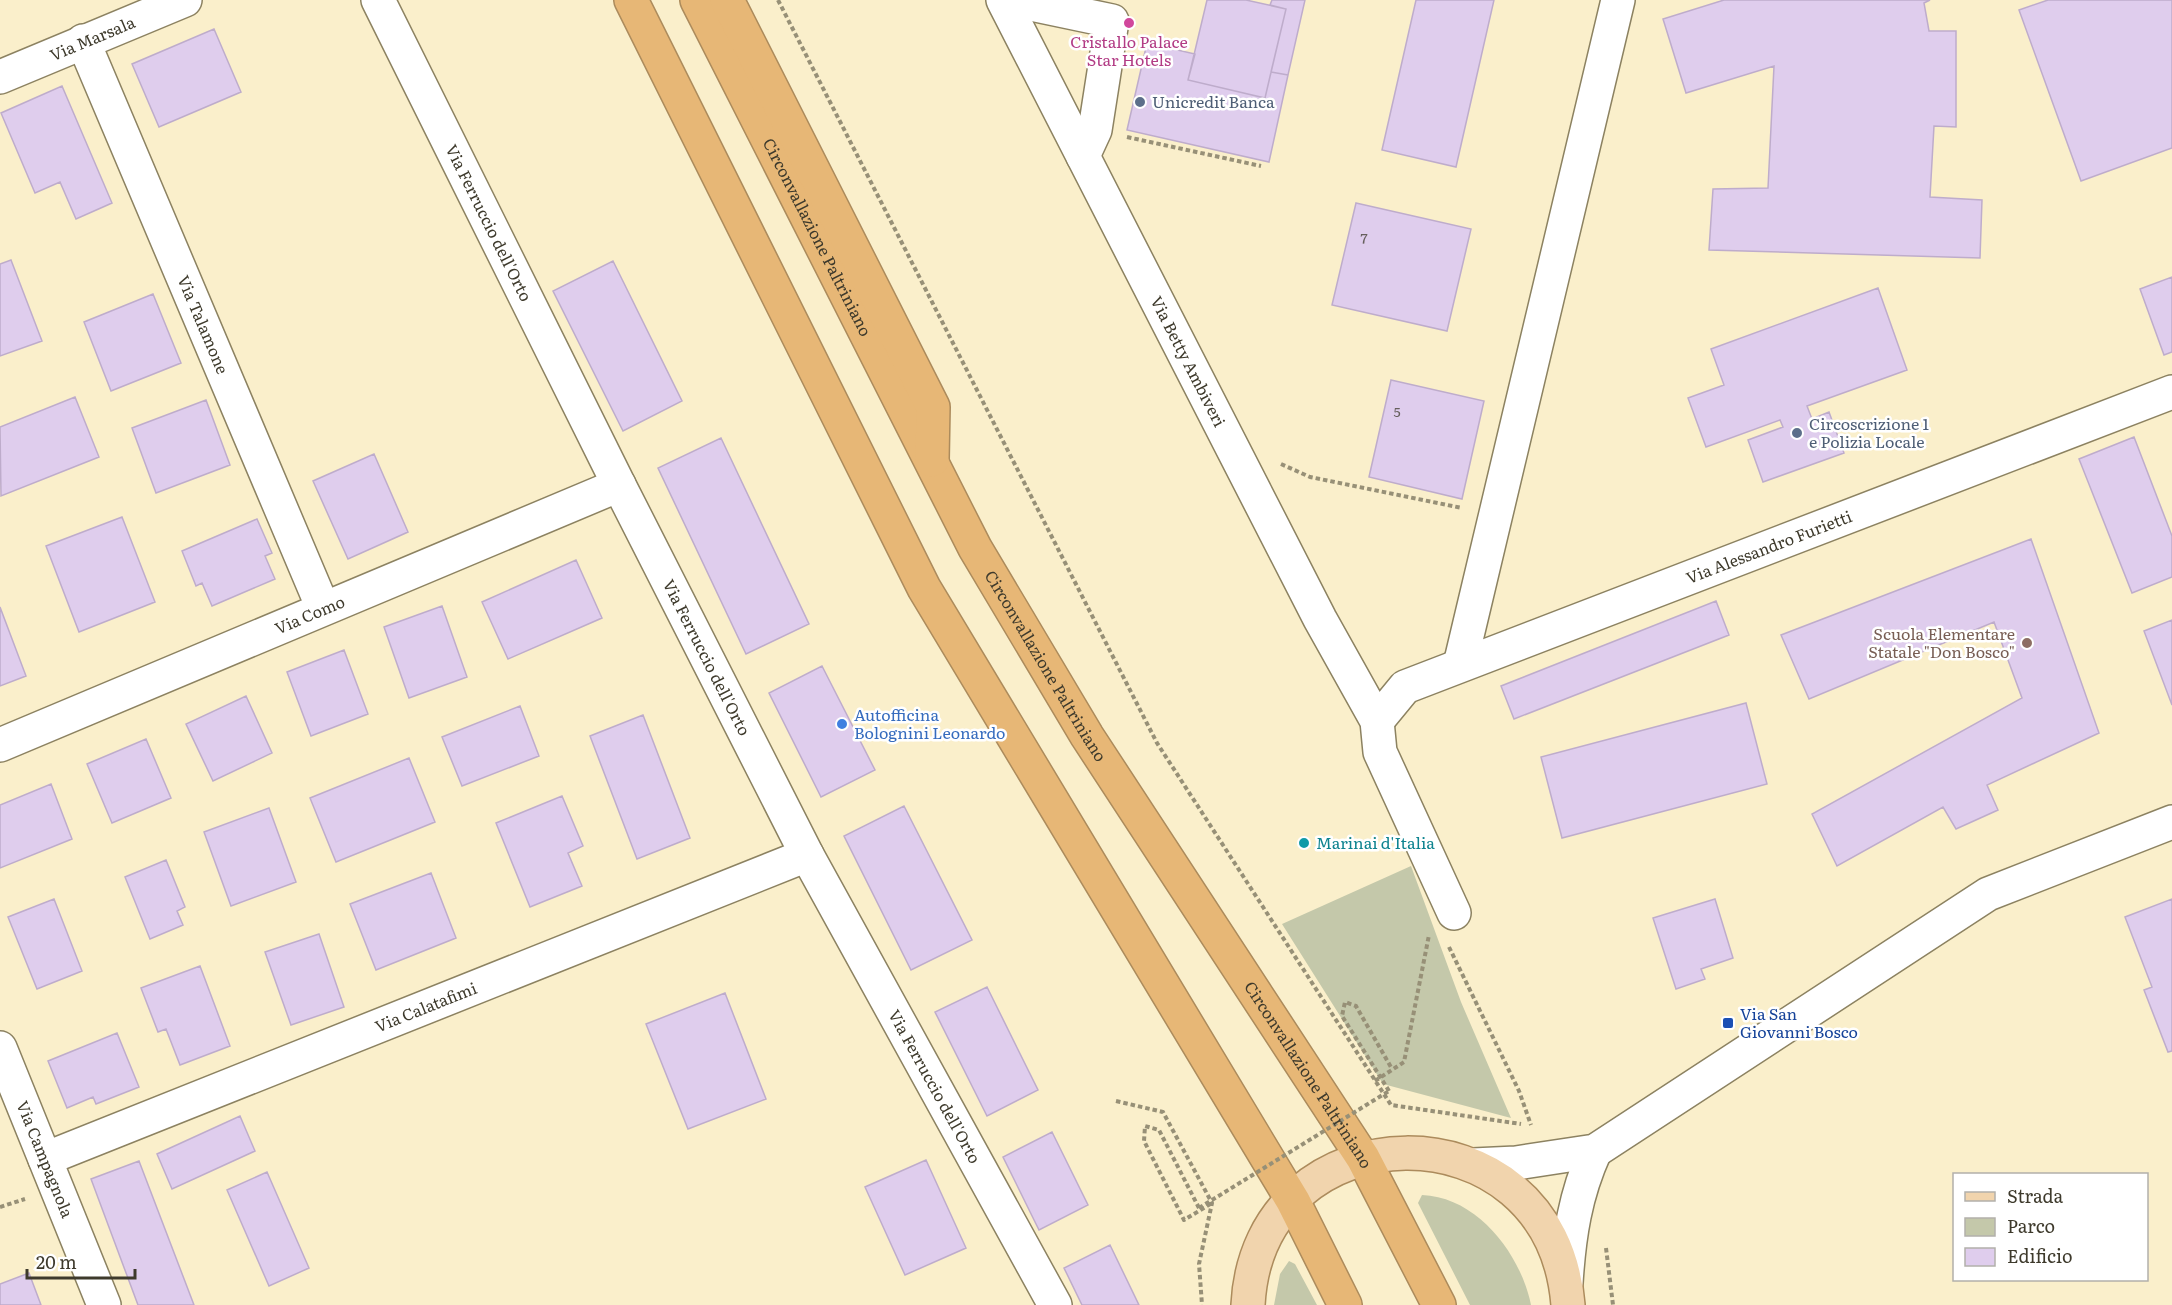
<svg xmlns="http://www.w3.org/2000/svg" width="2172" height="1305" font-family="Literata,serif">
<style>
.green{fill:#c4c8aa}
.building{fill:#dfcded;stroke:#beaccb;stroke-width:1.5}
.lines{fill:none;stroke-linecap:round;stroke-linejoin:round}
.minor-casing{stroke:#8c8261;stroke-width:36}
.major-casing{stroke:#ac8b5c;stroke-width:36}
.highway-casing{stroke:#ac8b5c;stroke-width:36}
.path{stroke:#979077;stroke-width:4;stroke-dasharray:4.5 3;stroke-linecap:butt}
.minor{stroke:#fff;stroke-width:33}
.major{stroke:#f1d4ad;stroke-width:33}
.highway{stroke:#e7b776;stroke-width:33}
.path-bridge{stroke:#979077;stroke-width:4;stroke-dasharray:4.5 3;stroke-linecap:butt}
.hotel-dot{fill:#d1479c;stroke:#fff;stroke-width:2}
.service-dot{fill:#5c6f8a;stroke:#fff;stroke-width:2}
.education-dot{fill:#8d6e63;stroke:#fff;stroke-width:2}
.shop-dot{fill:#3f7fe0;stroke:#fff;stroke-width:2}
.culture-dot{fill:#0f9aa8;stroke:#fff;stroke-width:2}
.transit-dot{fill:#1a4fb4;stroke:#fff;stroke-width:2}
.labels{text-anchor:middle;stroke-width:5;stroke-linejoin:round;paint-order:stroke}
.number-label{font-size:14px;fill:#665f5c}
.street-label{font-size:16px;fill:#3e3a2c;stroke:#fff}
.hotel-label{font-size:16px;fill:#b23c85;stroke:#fff}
.service-label{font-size:16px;fill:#4e5e75;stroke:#fff;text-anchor:start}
.education-label{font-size:16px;fill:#785e54;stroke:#fff;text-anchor:end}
.shop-label{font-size:16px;fill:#366cbe;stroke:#fff;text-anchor:start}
.culture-label{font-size:16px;fill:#0d838f;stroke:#fff;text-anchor:start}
.transit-label{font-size:16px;fill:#164399;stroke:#fff;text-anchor:start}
</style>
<rect width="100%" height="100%" fill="#faefcb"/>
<path class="green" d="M1411,866L1461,1002L1511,1118L1383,1084L1282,924Z
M1422,1195C1478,1197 1521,1255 1531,1305H1470L1418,1203Z
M1289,1261L1295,1264L1317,1305H1274L1280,1274Z"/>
<path class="building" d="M1207,0H1246L1286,9L1265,98L1188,80Z
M1272,0H1305L1288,75L1271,72L1286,9L1270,5Z
M1416,0H1494L1456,167L1382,150Z
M1724,0H1930L1924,3L1929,31H1956V127L1934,126L1930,197L1982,200L1980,258L1709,250L1713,189L1768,188L1774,66L1686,93L1663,19Z
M2048,0H2172V148L2081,181L2019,10Z
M214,29L241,92L159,127L132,64Z
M1147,43L1195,54L1188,80L1265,98L1271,72L1288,75L1269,162L1127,130Z
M62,86L112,203L76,219L60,182L35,193L1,113Z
M1356,203L1471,229L1447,331L1332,305Z
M11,260L42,341L0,356V264Z
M613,261L682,401L623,431L553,291Z
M2172,277V352L2164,355L2140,289Z
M1878,288L1907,370L1807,406L1812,419L1829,412L1844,453L1763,482L1748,440L1783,427L1780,420L1706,447L1688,398L1724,385L1711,349Z
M153,294L181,363L111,391L84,322Z
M1391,380L1484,401L1462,499L1369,477Z
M75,397L99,457L1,496L0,427Z
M206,400L230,465L156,493L132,428Z
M2134,437L2172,536V577L2132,593L2079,459Z
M721,438L809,624L746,654L658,468Z
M374,454L408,532L348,559L313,481Z
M122,517L155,602L79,632L46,546Z
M257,519L272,553L265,556L275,579L212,606L202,583L196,586L182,551Z
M2031,539L2099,733L1987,785L1998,810L1956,829L1943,807L1837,866L1812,814L2022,698L1994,622L1809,699L1781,635Z
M576,560L602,618L508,659L482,602Z
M1716,601L1729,635L1514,719L1501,686Z
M442,606L467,677L409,698L384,627Z
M0,607L26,676L0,686Z
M2172,620V705L2144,631Z
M344,650L368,714L311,736L287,672Z
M822,666L875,770L821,797L769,693Z
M246,696L272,753L213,781L186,724Z
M1746,703L1767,784L1562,838L1541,757Z
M520,706L539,756L462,786L442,737Z
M643,715L690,838L637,859L590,736Z
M146,739L171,798L112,823L87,764Z
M409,758L435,822L336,862L310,798Z
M51,784L72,839L0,868V805Z
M562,796L583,846L568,853L582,886L530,907L496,823Z
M904,806L972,940L911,970L844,836Z
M269,808L296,882L231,906L204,832Z
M166,860L185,907L177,911L183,925L150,939L125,877Z
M431,873L456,938L376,970L350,904Z
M54,899L82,971L37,989L8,917Z
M1715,899L1733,958L1701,969L1705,979L1676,989L1653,918Z
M2172,899V1051L2168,1052L2144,990L2152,987L2125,917Z
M319,934L344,1007L291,1025L265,952Z
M200,966L230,1046L180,1065L166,1029L158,1032L141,988Z
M987,987L1038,1090L987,1116L935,1012Z
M725,993L766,1099L688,1129L646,1024Z
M117,1033L139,1087L96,1104L93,1097L67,1108L48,1061Z
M240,1116L255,1151L172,1189L157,1154Z
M1052,1132L1088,1205L1039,1230L1003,1157Z
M926,1160L966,1248L905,1275L865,1187Z
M139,1161L194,1305H138L91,1179Z
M267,1172L309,1268L269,1286L227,1190Z
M1110,1245L1139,1305H1082L1064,1268Z
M29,1273L41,1305H0V1284Z"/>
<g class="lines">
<defs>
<g id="minor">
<path id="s1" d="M378,0L619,485L807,855L1055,1305"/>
<path id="s2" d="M1003,0L1320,619L1377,721L1380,752L1454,913"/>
<path d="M1012,0L1112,21L1095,130L1083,156"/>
<path id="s3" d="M83,41L323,608"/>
<path id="s4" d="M0,77L185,0"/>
<path d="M1460,665L1618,0"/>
<path id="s5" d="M1377,721L1405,687L2172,392"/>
<path id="s6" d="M0,745L619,485"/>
<path id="s7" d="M0,1048L104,1305"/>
<path id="s8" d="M45,1159L807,855"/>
<path d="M1473,1165L1516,1163L1595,1151L1988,894L2172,822"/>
<path d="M1566,1283C1569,1236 1575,1195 1595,1151"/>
</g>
<path id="major" d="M1248,1305C1258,1106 1552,1099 1568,1305"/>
<g id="highway">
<path d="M631,0L924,588L1293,1201L1345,1305"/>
<path id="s9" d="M697,0L975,548L1087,736L1363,1158L1439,1305"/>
<path d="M727,0L933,407L932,460"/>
</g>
</defs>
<use href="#minor" class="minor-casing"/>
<use href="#major" class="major-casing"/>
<use href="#highway" class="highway-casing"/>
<path class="path" d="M778,0L1157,743L1391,1105L1521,1124
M1127,137L1261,166
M1281,464L1310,477L1462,508
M1449,947L1519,1091L1531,1125
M1375,1081L1404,1062L1429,935
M1389,1091L1342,1016L1345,1002L1356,1006L1392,1069
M1116,1101L1163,1112L1212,1203L1199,1264L1202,1305
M0,1207L25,1199
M1199,1208L1159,1130L1145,1126L1144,1141L1184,1220L1212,1203
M1606,1248L1613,1305"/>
<use href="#minor" class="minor"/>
<use href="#major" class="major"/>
<use href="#highway" class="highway"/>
<path class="path-bridge" d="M1199,1208L1389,1091"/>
</g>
<circle class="hotel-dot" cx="1129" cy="23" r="6"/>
<g class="service-dot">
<circle cx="1140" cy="102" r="6"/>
<circle cx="1797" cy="433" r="6"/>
</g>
<circle class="education-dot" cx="2027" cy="643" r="6"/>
<circle class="shop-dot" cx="842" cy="724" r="6"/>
<circle class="culture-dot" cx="1304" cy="843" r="6"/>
<rect class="transit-dot" x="1722" y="1017" width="12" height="12" rx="3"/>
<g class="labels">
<g class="number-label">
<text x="1364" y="243">7</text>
<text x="1397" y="417">5</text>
</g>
<g class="street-label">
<text dy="6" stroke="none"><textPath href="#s4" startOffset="100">Via Marsala</textPath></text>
<text dy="6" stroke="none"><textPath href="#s1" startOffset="249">Via Ferruccio dell'Orto</textPath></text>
<text dy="6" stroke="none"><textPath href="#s9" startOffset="266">Circonvallazione Paltriniano</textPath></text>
<text dy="6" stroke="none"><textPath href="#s3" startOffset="308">Via Talamone</textPath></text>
<text dy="6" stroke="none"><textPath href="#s2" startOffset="406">Via Betty Ambiveri</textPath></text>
<text dy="6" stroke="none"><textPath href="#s5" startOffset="434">Via Alessandro Furietti</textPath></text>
<text dy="6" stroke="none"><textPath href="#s6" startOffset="336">Via Como</textPath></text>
<text dy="6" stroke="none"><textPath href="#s1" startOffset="735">Via Ferruccio dell'Orto</textPath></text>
<text dy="6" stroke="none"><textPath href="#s9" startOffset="752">Circonvallazione Paltriniano</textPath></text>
<text dy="6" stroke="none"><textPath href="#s8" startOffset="410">Via Calatafimi</textPath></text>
<text dy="6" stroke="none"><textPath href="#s9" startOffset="1238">Circonvallazione Paltriniano</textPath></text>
<text dy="6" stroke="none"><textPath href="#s1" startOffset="1221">Via Ferruccio dell'Orto</textPath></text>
<text dy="6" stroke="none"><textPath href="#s7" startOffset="120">Via Campagnola</textPath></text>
</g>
<g class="hotel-label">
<text x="1129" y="48">Cristallo Palace<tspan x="1129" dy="18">Star Hotels</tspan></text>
</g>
<g class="service-label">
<text x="1152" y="108">Unicredit Banca</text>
<text x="1809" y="430">Circoscrizione 1<tspan x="1809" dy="18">e Polizia Locale</tspan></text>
</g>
<g class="education-label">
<text x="2015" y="640">Scuola Elementare<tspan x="2015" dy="18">Statale "Don Bosco"</tspan></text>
</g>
<g class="shop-label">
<text x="854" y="721">Autofficina<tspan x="854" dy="18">Bolognini Leonardo</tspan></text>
</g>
<g class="culture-label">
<text x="1316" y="849">Marinai d'Italia</text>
</g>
<g class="transit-label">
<text x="1740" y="1020">Via San<tspan x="1740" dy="18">Giovanni Bosco</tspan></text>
</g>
</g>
<rect x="1953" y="1173" width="195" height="108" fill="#ffffff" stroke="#b2b0ab" stroke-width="1.5"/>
<rect x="1965" y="1192" width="30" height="9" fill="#f1d4ad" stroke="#b2b0ab" stroke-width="1.5"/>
<text x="2007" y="1203" font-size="18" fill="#3e3a2c">Strada</text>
<rect x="1965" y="1218" width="30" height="18" fill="#c4c8aa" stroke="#b2b0ab" stroke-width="1.5"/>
<text x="2007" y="1233" font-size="18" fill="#3e3a2c">Parco</text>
<rect x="1965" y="1248" width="30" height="18" fill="#dfcded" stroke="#b2b0ab" stroke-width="1.5"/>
<text x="2007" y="1263" font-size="18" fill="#3e3a2c">Edificio</text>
<path d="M27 1269v9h108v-9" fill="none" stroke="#3e3a2c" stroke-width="3"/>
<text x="36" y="1269" font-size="18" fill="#3e3a2c" stroke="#ffffff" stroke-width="4.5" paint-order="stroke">20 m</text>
</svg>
